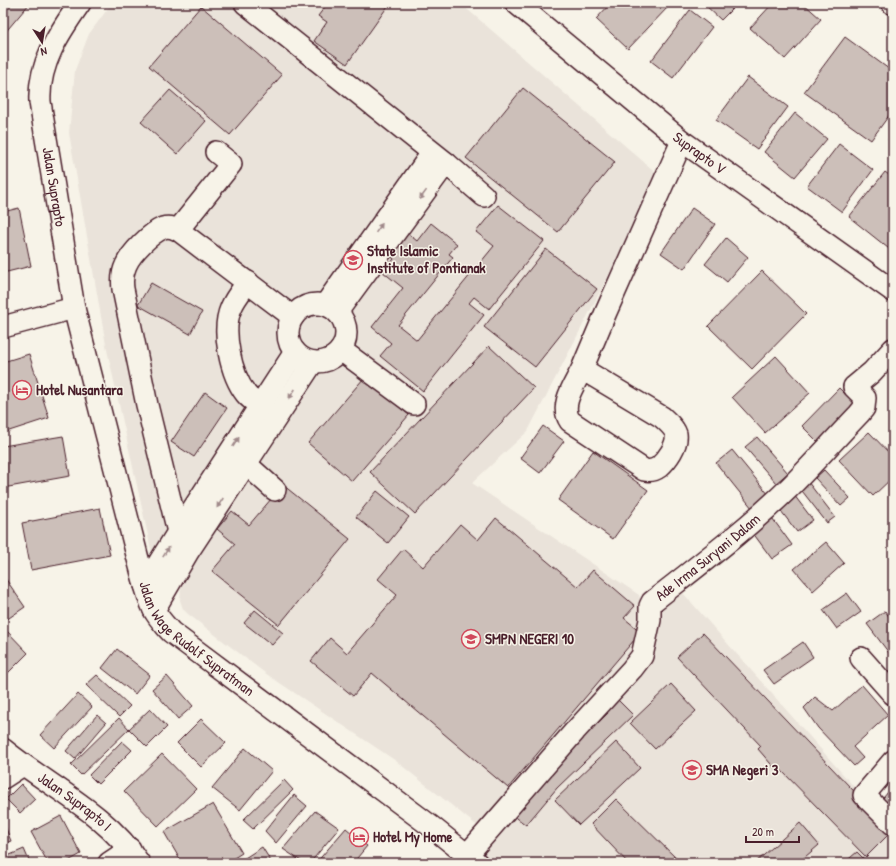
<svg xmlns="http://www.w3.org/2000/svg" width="896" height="866" font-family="'Patrick Hand',sans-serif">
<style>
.built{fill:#eae3da}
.building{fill:#ccbfb9;stroke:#4a1f2b}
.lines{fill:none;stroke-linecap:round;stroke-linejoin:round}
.minor-casing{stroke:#4a1f2b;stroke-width:24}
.minor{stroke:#f7f3e8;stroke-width:21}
.oneway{fill:#a0898a}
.labels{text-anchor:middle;stroke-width:3;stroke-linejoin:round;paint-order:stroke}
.street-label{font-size:15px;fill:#4a1f2b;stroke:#f7f3e8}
.poi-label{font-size:15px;font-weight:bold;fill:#4a1f2b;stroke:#f7f3e8;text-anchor:start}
</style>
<rect width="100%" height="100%" fill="#f7f3e8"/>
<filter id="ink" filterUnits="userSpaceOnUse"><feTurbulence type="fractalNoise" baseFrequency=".025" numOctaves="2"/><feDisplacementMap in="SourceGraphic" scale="8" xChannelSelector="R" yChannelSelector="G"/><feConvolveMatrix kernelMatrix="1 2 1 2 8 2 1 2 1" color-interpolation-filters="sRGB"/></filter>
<g filter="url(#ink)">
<path class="built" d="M112,3H460L660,176L528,431L472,483L639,595L646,620L634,657L480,828L396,761L265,673L188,614L183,609L180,600L181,587L191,554L153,558L106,345L69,133L75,70L89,34Z
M683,593L893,831V863H486L473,853L598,709L658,609Z"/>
<path class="building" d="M3,3H30L3,35Z
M328,3H390L347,64L314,41L327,22L318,16Z
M611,3H666L669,6L628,49L596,19Z
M703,3H738L721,20Z
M773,3H803L821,19L785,59L750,28Z
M201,6L282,75L230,135L149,66Z
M690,10L712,27L673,78L651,61Z
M845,37L893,72V110L871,140L804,92Z
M748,77L788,107L757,149L716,120Z
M523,88L615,162L558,232L466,158Z
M170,90L206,121L177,154L141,122Z
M795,113L827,139L795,177L764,152Z
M893,133V143L888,140Z
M839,144L873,170L842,212L807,186Z
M885,172L893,178V252L849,217Z
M498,205L544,241L489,309L474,297L469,303L484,315L423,391L380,356L391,343L372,327L403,288L383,272L394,259L388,254L406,232L417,241L431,223L457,244L449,254L453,257L398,325L417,340L494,246L476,232Z
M19,208L31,266L3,273V212Z
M692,208L715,224L684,269L661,253Z
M726,238L748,257L727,282L705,264Z
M546,249L597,289L535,367L484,327Z
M762,271L806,314L752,369L708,326Z
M151,283L202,312L190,334L138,305Z
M489,346L534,388L415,514L370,472Z
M29,354L49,418L3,433V362Z
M776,356L810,393L765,433L732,397Z
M364,378L409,415L352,481L308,443Z
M839,388L857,406L820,444L802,426Z
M205,392L227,408L194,457L171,442Z
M543,426L564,441L540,473L520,458Z
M869,432L893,457V477L873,496L839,460Z
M63,436L70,476L3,488V446Z
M757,437L788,473L776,483L745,447Z
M732,450L769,495L752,508L716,463Z
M593,451L648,490L613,539L558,500Z
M824,470L850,498L841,506L815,478Z
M808,482L835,517L827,523L799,487Z
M283,485L350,539L279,625L212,571L235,544L217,529L232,511L249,525Z
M377,491L409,517L388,543L356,517Z
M794,495L813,520L797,532L778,507Z
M100,508L110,555L31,570L22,523Z
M767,511L792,545L772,559L747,525Z
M496,518L578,587L593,570L635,606L624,618L641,632L508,788L372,673L353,696L311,661L330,638L347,653L397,595L378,579L403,549L423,567L460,524L478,540Z
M826,542L844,563L813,591L794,569Z
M3,575L25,607L6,620L3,616Z
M847,593L861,612L837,629L823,610Z
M255,610L283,633L272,645L244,623Z
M885,611L893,622L892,657L867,624Z
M6,630L28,653L3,678V633Z
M703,633L892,831L866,857L780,769L777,771L758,749L761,746L677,657Z
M803,642L813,657L774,684L763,670Z
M117,649L150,675L135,694L102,668Z
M97,675L130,706L119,717L86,685Z
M167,676L193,706L178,719L152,689Z
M671,684L696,711L655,749L630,723Z
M862,685L888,715L853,747L863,758L854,766L818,728L804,708L815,697L833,711Z
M78,694L92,707L54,748L40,735Z
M614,696L633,715L557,788L526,825L513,815L547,774L608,713L603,707Z
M150,709L167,727L147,747L129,729Z
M97,715L106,723L75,759L66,751Z
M119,718L129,729L81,775L71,765Z
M201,719L226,743L201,767L177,743Z
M122,741L132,750L98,784L89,775Z
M616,742L640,768L579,825L555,800Z
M245,748L272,771L240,810L212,788Z
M162,754L196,789L158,826L124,791Z
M284,780L293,790L253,829L243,820Z
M21,784L35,799L20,813L6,799Z
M893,786V814L879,803Z
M294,795L307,806L276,843L265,831Z
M616,799L681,863H628L591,824Z
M213,804L242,853L226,863H182L164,832Z
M315,811L339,828L310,863H304L283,849Z
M61,816L81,854L65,863H48L31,832Z
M3,821L11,841L3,844Z
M800,823L819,845L798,863H755Z
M346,828L367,846L353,863H316Z
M262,847L272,863H237Z
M24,849L30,863H3V858Z
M857,852L868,863H844Z"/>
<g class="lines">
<defs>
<g id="minor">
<path id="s1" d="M80,3C59,33 38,64 40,102L74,308L138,559C143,576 146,594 154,610C158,618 165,625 171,632L432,827L477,863"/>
<path d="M245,3L446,163L484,196"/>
<path id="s2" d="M516,3L682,141L893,291"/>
<path d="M892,3L893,4"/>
<path d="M178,230L231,164L216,152"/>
<path d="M248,282C242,290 235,298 231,308C221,331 231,375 246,394C249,398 255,402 260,405"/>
<circle cx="317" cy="333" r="29"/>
<path d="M325,305L432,153"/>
<path d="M337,312L446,163"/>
<path d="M3,327L74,308"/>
<path d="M341,350L414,404"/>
<path d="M582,369C575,384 559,405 570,421L644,470C649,471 655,470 659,467C667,460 678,445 676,434C674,427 667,422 662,417L582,369L606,312L682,141"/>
<path d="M246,464L275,490"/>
<path d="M178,532L147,405L123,289C122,281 122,273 126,265C131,253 151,233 163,228C169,226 173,228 178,230L293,317"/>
<path d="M145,585L178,532L295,352"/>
<path d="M154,610L188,552L313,362"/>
<path d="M861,658L893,694"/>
<path id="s3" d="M3,749C48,786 107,813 139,863"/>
<path d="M893,761L864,795L893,824"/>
<path d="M3,778L23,765"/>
<path id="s4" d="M467,855L575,731L632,669L642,656L650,620V606L652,602C699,565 747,529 790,487C814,463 836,438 859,414L864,408L865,398L854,387L872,372L893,349"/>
<path d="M109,863L130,849"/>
</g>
</defs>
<use href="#minor" class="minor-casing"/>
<use href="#minor" class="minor"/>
</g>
<defs><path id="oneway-solid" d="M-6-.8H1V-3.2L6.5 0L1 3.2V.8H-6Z"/></defs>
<g class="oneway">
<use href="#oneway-solid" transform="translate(423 195) rotate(126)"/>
<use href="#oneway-solid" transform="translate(379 228) rotate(-55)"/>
<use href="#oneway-solid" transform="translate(292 394) rotate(123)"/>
<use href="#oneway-solid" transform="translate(236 442) rotate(-57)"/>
<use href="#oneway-solid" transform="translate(220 503) rotate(123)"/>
<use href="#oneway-solid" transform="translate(166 552) rotate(-58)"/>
</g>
</g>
<defs>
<symbol id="university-ring" viewBox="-11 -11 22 22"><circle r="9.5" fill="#f7f3e8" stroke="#d1495b" stroke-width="1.5"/><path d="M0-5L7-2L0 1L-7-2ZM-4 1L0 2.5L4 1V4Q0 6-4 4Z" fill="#d1495b"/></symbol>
<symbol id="hotel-ring" viewBox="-11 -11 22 22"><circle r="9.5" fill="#f7f3e8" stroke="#d1495b" stroke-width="1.5"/><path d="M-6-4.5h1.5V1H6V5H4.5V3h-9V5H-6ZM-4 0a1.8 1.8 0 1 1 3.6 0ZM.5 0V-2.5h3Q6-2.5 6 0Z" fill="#d1495b"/></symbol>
<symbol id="school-ring" viewBox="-11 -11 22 22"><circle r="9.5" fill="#f7f3e8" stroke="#d1495b" stroke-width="1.5"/><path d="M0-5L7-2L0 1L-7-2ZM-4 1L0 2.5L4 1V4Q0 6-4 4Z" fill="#d1495b"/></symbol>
</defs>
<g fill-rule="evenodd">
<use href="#university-ring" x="342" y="249" width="22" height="22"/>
<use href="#hotel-ring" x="11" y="379" width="22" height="22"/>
<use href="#school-ring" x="460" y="628" width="22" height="22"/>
<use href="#school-ring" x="681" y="759" width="22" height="22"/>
<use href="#hotel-ring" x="348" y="826" width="22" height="22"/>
</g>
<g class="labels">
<g class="street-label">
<text dy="5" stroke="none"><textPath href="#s2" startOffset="237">Suprapto V</textPath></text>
<text dy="5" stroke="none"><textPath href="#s1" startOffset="195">Jalan Suprapto</textPath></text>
<text dy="5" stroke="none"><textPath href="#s4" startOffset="392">Ade Irma Suryani Dalam</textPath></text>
<text dy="5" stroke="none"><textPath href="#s1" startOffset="680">Jalan Wage Rudolf Supratman</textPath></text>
<text dy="5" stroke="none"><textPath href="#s3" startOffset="89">Jalan Suprapto I</textPath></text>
</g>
<g class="poi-label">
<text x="367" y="256">State Islamic<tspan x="367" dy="17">Institute of Pontianak</tspan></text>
<text x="36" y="395">Hotel Nusantara</text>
<text x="485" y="644">SMPN NEGERI 10</text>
<text x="706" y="775">SMA Negeri 3</text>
<text x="373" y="842">Hotel My Home</text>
</g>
</g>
<rect width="896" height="866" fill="none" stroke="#f7f3e8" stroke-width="16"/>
<rect x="8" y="8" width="880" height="850" fill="none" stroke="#4a1f2b" stroke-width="1.5" filter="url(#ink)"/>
<g transform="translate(42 42) rotate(168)" stroke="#f7f3e8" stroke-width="3" paint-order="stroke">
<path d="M0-3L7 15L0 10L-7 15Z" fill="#4a1f2b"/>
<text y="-6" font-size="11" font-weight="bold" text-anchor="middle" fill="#4a1f2b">N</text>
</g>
<path d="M746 836v6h53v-6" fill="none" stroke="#4a1f2b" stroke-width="2"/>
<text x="752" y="836" font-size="12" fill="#4a1f2b" stroke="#f7f3e8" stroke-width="3" paint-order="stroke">20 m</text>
</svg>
